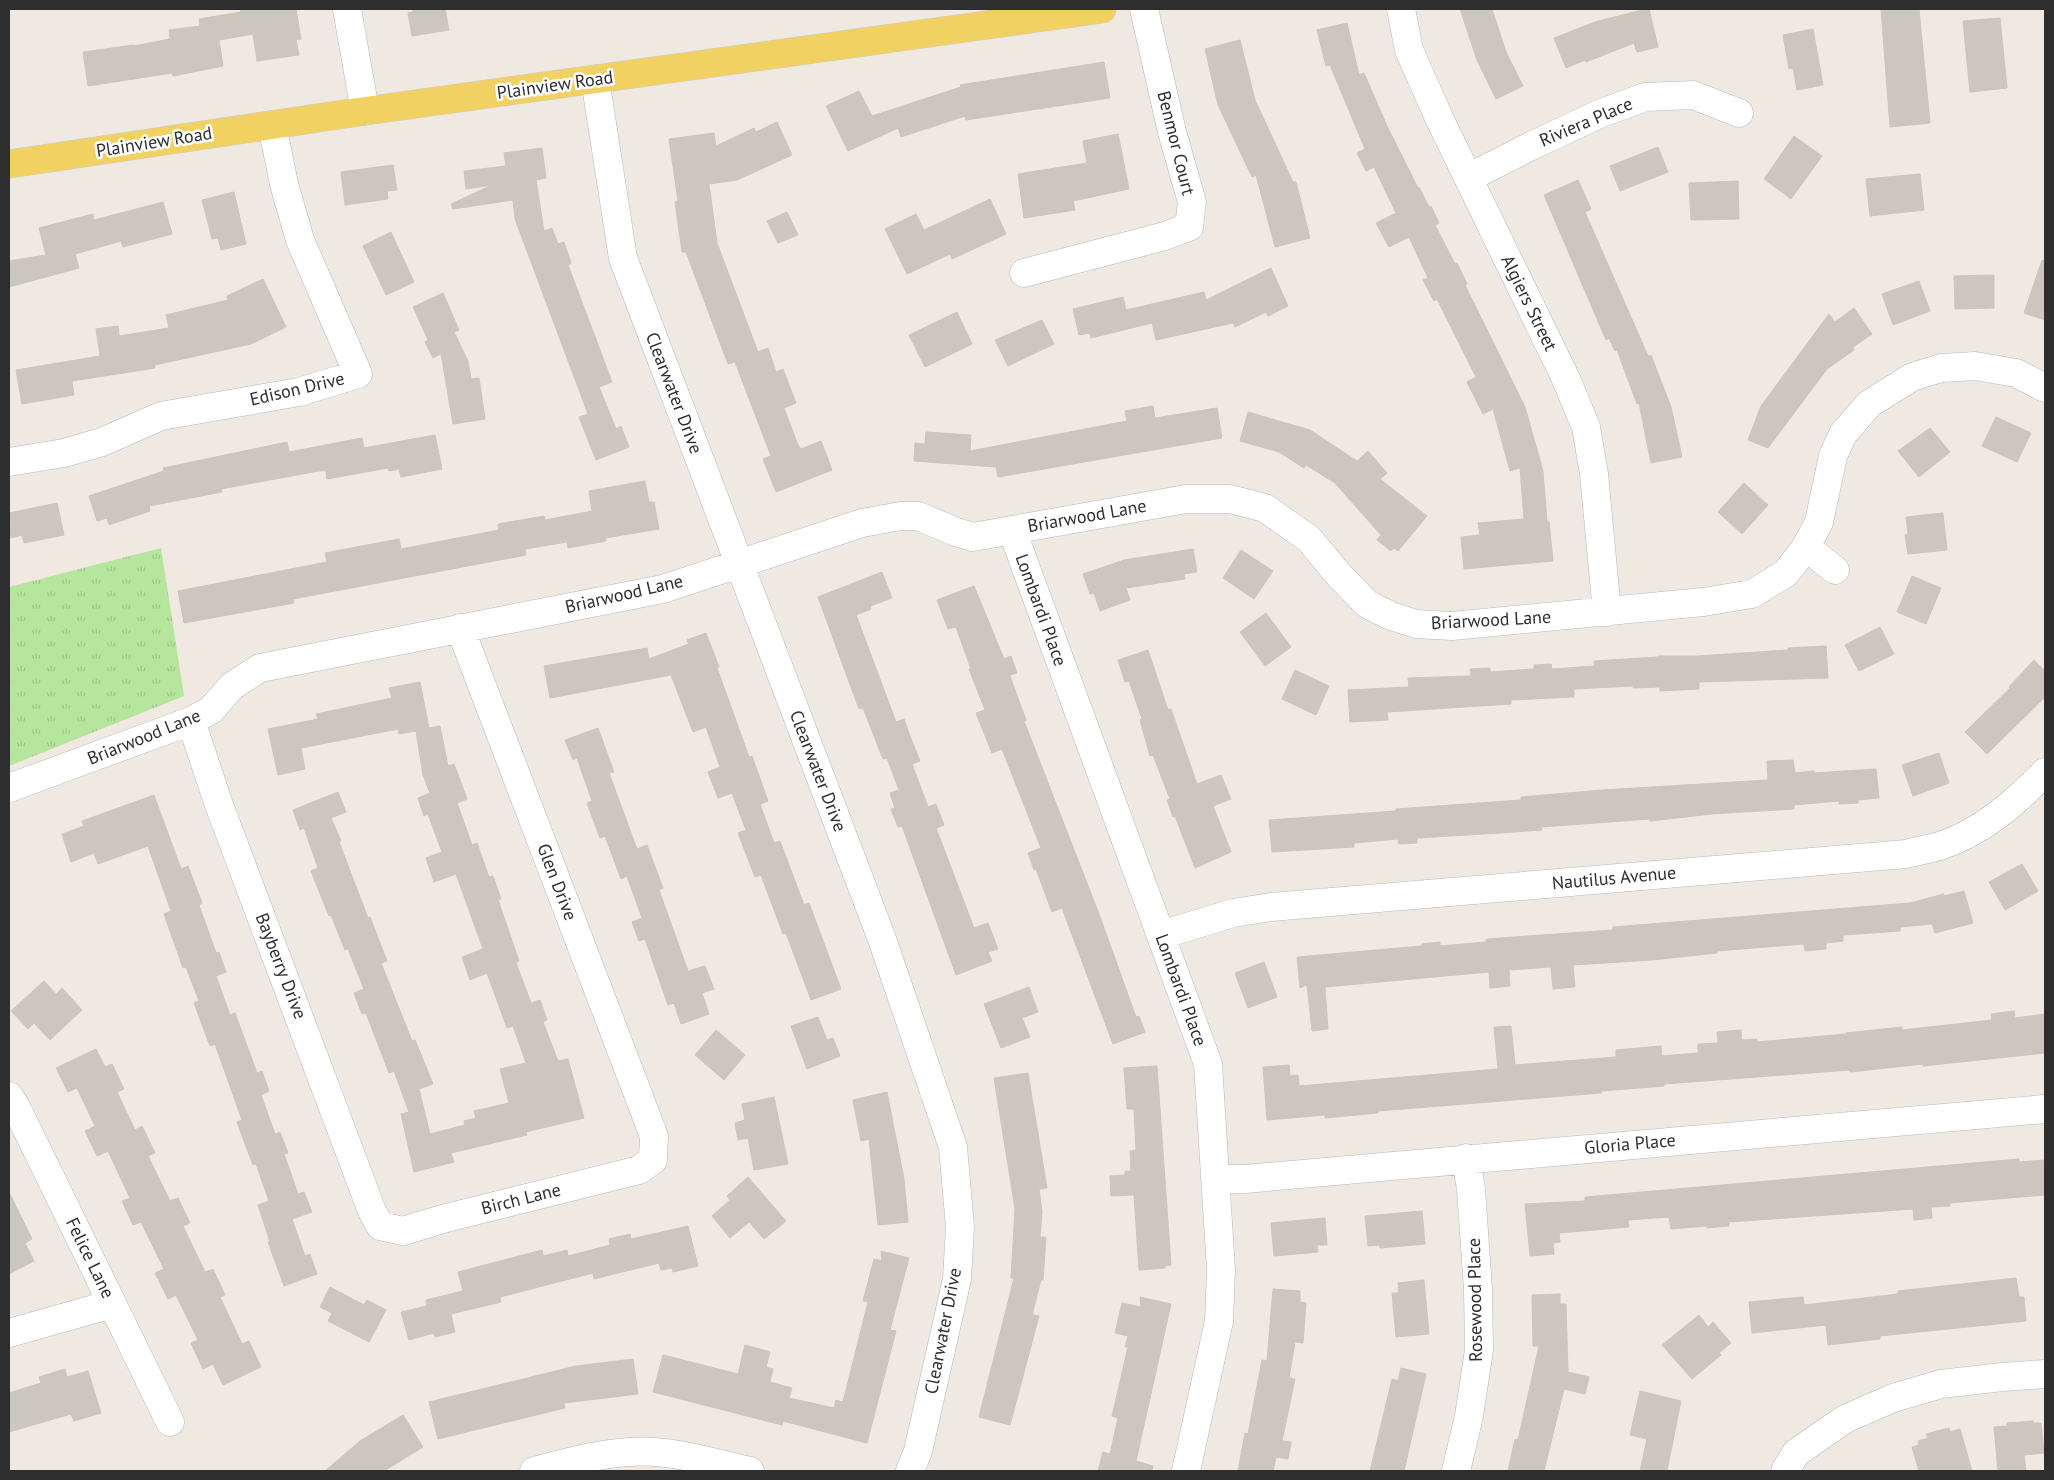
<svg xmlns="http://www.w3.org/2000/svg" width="2054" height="1480" font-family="'PT Sans',sans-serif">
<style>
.grass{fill:url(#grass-tufts)}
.building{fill:#cbc7bf;stroke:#cbc5ba}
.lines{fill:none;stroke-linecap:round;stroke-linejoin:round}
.minor-casing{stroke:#b4b7c1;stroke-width:29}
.major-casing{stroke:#c9c9c9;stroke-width:29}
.minor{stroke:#fff;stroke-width:28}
.major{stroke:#f2d163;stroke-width:28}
.labels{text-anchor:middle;stroke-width:5;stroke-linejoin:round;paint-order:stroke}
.street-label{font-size:18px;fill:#2e2e2e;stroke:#fff}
</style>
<defs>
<pattern id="grass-tufts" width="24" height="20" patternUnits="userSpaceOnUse" patternTransform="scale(1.25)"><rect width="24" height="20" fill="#b6e59e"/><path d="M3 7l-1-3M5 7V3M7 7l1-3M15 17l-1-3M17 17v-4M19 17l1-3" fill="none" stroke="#9dc588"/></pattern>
</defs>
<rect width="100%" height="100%" fill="#efe9e1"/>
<path class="grass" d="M161,548L184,696L9,766V587Z"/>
<path class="building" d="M240,9H296L301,39L296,40L299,55L257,61L253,34L219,40L223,66L173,76L172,73L88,86L83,52L134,45V46L170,39L169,30L200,26L199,19L241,12Z
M413,9H445L449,30L412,36L408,13L413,12Z
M1460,9H1492L1506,52L1523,86L1496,99L1477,60Z
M1646,9H1649L1658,47L1637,52L1634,43L1586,62L1585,60L1566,68L1554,38L1595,22Z
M1881,9H1919L1930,123L1890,127Z
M2000,18L2007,88L1970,92L1963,21Z
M1347,23L1359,75L1364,73L1387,126L1418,188L1419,187L1429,207L1431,206L1439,223L1435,225L1455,264L1457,263L1467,284L1465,285L1525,407L1543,471L1547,522H1549L1553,561L1464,569L1461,537L1480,535L1478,523L1524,519L1520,468L1510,471L1493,409L1483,414L1467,382L1476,377L1437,299L1434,301L1423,280L1428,278L1409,237L1389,247L1376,223L1396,213L1374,167L1366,171L1357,153L1365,149L1330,65L1326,66L1317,30Z
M1813,29L1823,85L1797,90L1793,68L1789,69L1783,35Z
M1240,40L1255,100L1293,182H1296L1310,238L1275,247L1256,175L1252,177L1218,105L1205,49Z
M1104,62L1110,98L966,120L965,116L901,137L898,128L848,151L826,106L859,91L872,116L961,87L960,85Z
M777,122L792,155L737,180L709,184L717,243L758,352L768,348L776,372L783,369L796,403L784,408L798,445L801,449L821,441L832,470L776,492L763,459L771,456L735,362L728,364L686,252H682L675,202L678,201L669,139L714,133L716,146L754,128L756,132Z
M1118,134L1129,189L1073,201L1075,210L1024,218L1018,174L1087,163L1083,141Z
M1794,136L1822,156L1791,199L1764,179Z
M1658,147L1668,172L1620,191L1610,166Z
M542,148L546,178L536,180L544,231L552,228L558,244L564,242L571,263L568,265L612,382L599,387L616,429L621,426L629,447L596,460L579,417L588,414L515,219L513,200L453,209L451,204L492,185L466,189L464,171L506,166L504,153Z
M393,165L397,190L387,191L388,199L345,205L341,172Z
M1920,174L1924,210L1870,216L1866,179Z
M1578,180L1591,209L1585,212L1648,356L1651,355L1671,407L1682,457L1651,463L1639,403L1637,404L1617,350L1615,351L1609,338L1606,340L1544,195Z
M1738,181L1739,219L1691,220L1689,183Z
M234,192L246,244L221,250L218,238L212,239L202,200Z
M990,199L1006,234L952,259L950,254L907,274L885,229L916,214L924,230Z
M163,202L172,234L123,247L121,241L75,254L79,268L9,287V261L46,255L39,228L93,214L94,220Z
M787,212L798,235L778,243L767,221Z
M391,232L414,282L386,295L363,246Z
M2042,260L2045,261V320L2024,313Z
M1271,268L1288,306L1268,316L1266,312L1235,327L1233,323L1156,340L1152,323L1091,338L1090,333L1079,335L1073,309L1123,297L1126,310L1204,292L1206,300Z
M1994,275V308L1955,309L1954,276Z
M263,279L286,327L251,344L155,365V368L72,381L74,395L22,404L16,370L100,356L96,329L118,326L119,336L169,328L166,315L228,300L227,296Z
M1919,281L1930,311L1893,325L1882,294Z
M443,293L459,330L454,332L468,361L471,379L479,378L485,419L453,424L441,354L433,358L425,342L428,340L413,307Z
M1854,308L1872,334L1853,347L1854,350L1827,369L1768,448L1748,440L1761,406L1829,314L1835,322Z
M957,312L972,344L925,367L909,335Z
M1042,320L1054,344L1008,366L995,340Z
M1153,406L1155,418L1217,408L1222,438L998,477L996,467L914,461L915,443L925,444L926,432L971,435L970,451L1127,421L1125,411Z
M1248,412L1310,430L1357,461L1368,451L1387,473L1380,479L1427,516L1398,551L1394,548L1391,551L1377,540L1381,535L1335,483L1306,465L1304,468L1279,452L1240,441Z
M1996,417L2031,433L2017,462L1982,446Z
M1930,428L1950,452L1919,477L1898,451Z
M435,435L442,469L401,477L399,469L389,471L388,468L327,479L326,470L313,472L221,489L222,492L149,506L150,511L109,525L107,518L97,521L89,496L164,471L163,468L287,442L289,452L362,438L364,448Z
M645,481L649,502H654L659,529L605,538L606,541L568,548L567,542L525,549L526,555L293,599L294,603L184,623L178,591L327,562L325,553L399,539L401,549L499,530L498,524L544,516L545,520L592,511L589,491Z
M1744,483L1768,505L1742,534L1718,512Z
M57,503L64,535L24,543L22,535L11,538L9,513Z
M1943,513L1947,550L1908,554L1905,535L1908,534L1906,517Z
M1193,549L1197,572L1184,574L1185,579L1126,588L1130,600L1100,611L1094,593L1090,594L1083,574L1124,560Z
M1241,550L1273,571L1254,599L1223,578Z
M882,572L892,598L870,606L871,609L856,615L896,722L904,719L910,736L920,761L912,764L928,807L936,804L944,825L936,828L974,928L988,923L998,949L988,952L992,961L956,975L902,826L898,827L891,809L895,808L890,793L899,790L887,758L883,759L863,708L859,709L818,597Z
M1912,576L1941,588L1926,624L1897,612Z
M974,586L1004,659L1011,656L1017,673L1010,675L1011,679L1026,720L1024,721L1099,914L1136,1017L1139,1016L1145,1032L1113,1044L1062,908L1052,912L1036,869L1034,870L1028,853L1041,848L1002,749L992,753L976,713L985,710L969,669H971L956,627L948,629L937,600Z
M1266,613L1291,647L1265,666L1240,632Z
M1880,627L1894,654L1859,671L1845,645Z
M706,633L719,667L717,668L749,757L752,756L768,801L760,804L774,843L780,841L804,905L809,903L841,989L811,1000L786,933L783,934L761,875L755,877L738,833L746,830L732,793L718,798L708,772L720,767L706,727L693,732L671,675L550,698L544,666L647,648L649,659L689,644L687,640Z
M1826,646L1828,678L1699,682V689L1660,691V687L1633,688V686L1574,689V697L1511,700V704L1387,712L1388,720L1350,722L1348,690L1409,687L1408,678L1471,676L1470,669L1490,668V672L1534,669V665L1551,664L1552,669L1595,666L1594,661L1658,657V656H1698L1788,650V648Z
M1148,650L1168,710L1171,709L1197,784L1221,775L1231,799L1213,806L1231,852L1195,868L1175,816L1173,817L1167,800L1170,799L1153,755L1150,756L1140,720L1142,719L1129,681L1125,682L1118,660Z
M2034,660L2045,671V697L1987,754L1965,732L2010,688L2009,687Z
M1295,670L1329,686L1316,715L1282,699Z
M420,682L429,728L440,726L448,766L454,764L467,799L457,803L472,845L477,843L489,877L493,876L501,899L498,900L519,961L516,963L531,1003L540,1000L547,1020L543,1022L558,1061L568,1059L584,1118L526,1132L527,1135L451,1153L454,1162L414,1172L401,1114L409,1112L394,1071L389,1073L366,1013L362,1014L354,993L364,989L348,949L345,950L331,915L329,916L311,871L318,868L304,828L300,830L293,810L338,792L346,812L331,818L341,841L339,842L368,918L370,917L387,961L381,963L412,1041L415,1040L433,1084L419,1089L430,1134L465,1125L464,1121L476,1118L474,1111L509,1103L500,1069L526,1063L513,1026L507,1028L487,973L470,980L462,957L483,949L456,874L434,882L426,858L442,852L428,814L424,816L418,798L430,793L423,775L416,731L399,734L398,729L301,748L305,769L278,775L268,729L318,719L316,714L392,698L389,688Z
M598,728L614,772L609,773L637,849L647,845L663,888L659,890L688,971L705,966L714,989L702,993L709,1014L681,1024L674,1003L668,1005L645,939L639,941L632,922L642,918L627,876L621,879L605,836L600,838L587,803L592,801L577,758L573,760L565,740Z
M1939,753L1949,783L1913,796L1902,765Z
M1793,760L1795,773L1814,771V773L1876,769L1879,798L1858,800V803L1839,804V801L1794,805V809L1712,814L1650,821V819L1541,827L1542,830L1500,833L1417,838V843L1399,844L1398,839L1354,843V847L1272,852L1269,820L1396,811V809L1521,800V797L1602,790L1768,780L1767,761Z
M154,795L181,869L188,866L202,903L199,905L216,953L219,952L226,972L216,976L230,1015L235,1013L257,1073L262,1071L269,1091L261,1095L275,1134L280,1132L288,1153L284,1154L298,1194L304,1192L312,1212L292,1219L305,1256L310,1254L317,1274L284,1286L268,1242H270L258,1205L269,1201L256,1164L253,1165L245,1144L237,1122L242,1120L215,1044L210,1046L194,1003L199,1001L186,967L183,968L164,914L171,911L148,846L98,864L94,853L71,862L62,834L84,826L82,821Z
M2022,864L2038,891L2005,910L1989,882Z
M1964,891L1973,923L1935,933L1932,924L1900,927V931L1843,935V941L1826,943V949L1805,951L1804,944L1717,951V953L1652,960L1573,965L1575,987L1553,989L1551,967L1509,970L1510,986L1490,988L1489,972L1325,987L1328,1029L1312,1031L1307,985L1300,988L1297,957L1422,946V944L1440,942V946L1486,942V939L1613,930V927L1910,903L1944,894V896Z
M1264,962L1277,997L1248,1008L1235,973Z
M44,981L56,994L62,988L82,1010L50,1040L34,1023L28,1029L11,1011Z
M1029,987L1038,1012L1022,1018L1030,1037L1001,1048L984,1004Z
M2014,1011L2015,1018L2045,1014V1053L1923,1066V1064L1850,1072V1070L1664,1084V1086L1601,1091V1093L1589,1094L1378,1111V1113L1325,1118V1115L1267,1120L1263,1067L1289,1065L1290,1076L1298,1075L1299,1086L1498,1069L1494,1027L1511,1026L1515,1065L1616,1057V1050L1661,1046L1662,1056L1698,1053V1044L1718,1043L1717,1032L1741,1030L1742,1040L1757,1039V1042L1846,1034V1033L1902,1027V1030L1992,1020L1991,1014Z
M818,1017L827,1040L833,1038L840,1056L807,1069L791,1026Z
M716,1030L745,1055L724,1080L695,1055Z
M96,1049L105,1067L112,1064L124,1089L117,1092L135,1130L142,1126L155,1153L148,1156L170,1201L178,1198L190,1223L183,1226L205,1272L213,1269L225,1295L220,1297L242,1344L249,1341L261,1367L223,1385L213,1364L203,1369L191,1343L198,1340L176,1295L168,1299L155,1273L164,1269L141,1222L133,1225L122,1201L130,1198L108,1151L97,1156L85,1131L95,1126L77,1088L68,1092L56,1068Z
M1157,1066L1171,1265L1165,1266V1268L1139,1270L1134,1195L1111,1196L1110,1176L1125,1175V1171H1131L1130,1151L1136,1150L1134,1109H1127L1124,1068Z
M1028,1073L1047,1188L1039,1189L1042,1212L1040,1237H1046L1043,1280H1041L1032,1315L1039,1316L1010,1425L979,1417L1014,1278H1011L1015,1209L994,1078Z
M887,1092L904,1179L908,1222L878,1225L869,1139L861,1141L853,1100Z
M774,1097L788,1164L754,1170L748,1138L738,1140L735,1123L745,1120L742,1104Z
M2019,1159V1162L2045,1160V1195L1949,1203L1950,1206L1931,1207L1932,1218L1914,1220L1913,1209L1729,1222V1226L1707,1228V1226L1671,1229L1669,1217L1628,1220L1629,1227L1559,1233L1560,1242L1553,1243L1554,1254L1530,1256L1525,1204L1585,1201V1197Z
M748,1177L786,1221L764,1239L749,1222L730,1238L712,1216L730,1200L727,1196Z
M9,1192L32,1239L25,1243L34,1261L9,1274Z
M1422,1211L1425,1244L1380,1248L1379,1245L1368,1246L1365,1216Z
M1325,1218L1327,1245H1317L1318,1252L1274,1256L1271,1223Z
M688,1226L698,1266L673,1272L672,1268L661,1270L659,1263L594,1279L593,1273L500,1297L501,1302L451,1314L455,1332L435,1337L434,1333L409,1340L401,1312L427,1306L426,1300L463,1291L458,1272L542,1250L543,1256L567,1250L568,1256L610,1245L609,1239L630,1234L631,1239Z
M881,1251L909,1258L890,1330L896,1331L867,1443L783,1421L782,1425L653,1392L663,1355L738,1374L745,1345L770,1352L766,1367L773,1369L770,1382L792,1388L789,1398L834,1408L836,1400L843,1402L868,1302L863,1301L874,1259L882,1261Z
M2016,1278L2019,1297H2024L2026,1321L1880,1336V1339L1828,1345L1826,1325L1752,1333L1749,1302L1803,1297L1804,1305L1898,1294V1291Z
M1424,1280L1429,1334L1396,1337L1392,1293H1399L1398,1283Z
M330,1287L364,1305L367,1300L386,1310L369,1342L328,1321L332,1313L320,1307Z
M1273,1289L1300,1291V1302L1306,1303L1303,1343L1295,1342L1289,1378L1295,1379L1282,1441L1291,1442L1288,1459L1276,1457L1273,1471H1238L1245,1433L1248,1434L1262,1360L1267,1361Z
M1560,1294V1304H1566L1568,1372L1589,1377L1585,1394L1564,1389L1544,1471H1508L1515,1439L1518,1440L1539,1346H1533L1532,1295Z
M1140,1297L1171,1304L1136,1461L1153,1466L1152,1471H1098L1103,1452L1110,1454L1118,1418L1112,1416L1128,1347H1125L1128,1336L1115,1333L1122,1303L1141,1307Z
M1699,1315L1708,1327L1713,1322L1731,1343L1719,1353L1721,1355L1692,1379L1662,1345Z
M633,1359L638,1394L564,1403L565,1408L438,1439L429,1402L576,1366Z
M1401,1368L1426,1374L1404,1471H1370L1392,1379L1398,1381Z
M65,1369L67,1377L88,1371L101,1413L74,1421L71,1414L9,1432V1393L41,1383L39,1377Z
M1640,1391L1681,1401L1667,1471H1640L1647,1439L1630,1435Z
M403,1415L423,1447L384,1471H325L360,1441Z
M2033,1421V1423H2041L2044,1453L2024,1455L2026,1471H1998L1994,1427L2007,1426V1423Z
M1949,1428L1950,1432L1960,1429L1972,1471H1919L1912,1447L1919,1445L1918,1441L1928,1438L1926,1434Z"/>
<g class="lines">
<defs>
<path id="minor" d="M347,9L365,111
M1401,9L1409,50L1440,120L1566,379L1586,427L1594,474L1607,612
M595,79L623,258L882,939L953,1147L960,1227L957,1279L918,1451L910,1471
M1468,178L1531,146L1599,114L1645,97L1693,95L1739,113
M1024,273L1165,236L1189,227L1192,202L1172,132L1144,9
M9,462L64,453L102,442L161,416L299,392L358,374L300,240L284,184L272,125
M1012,530L1208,1064L1221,1270L1219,1321L1186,1471
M1806,547L1835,570
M191,721L219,805L372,1211L380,1226L403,1231L446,1218L639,1170L653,1160L654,1136L460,628
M9,788L191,721L211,710L232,686L260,668L663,589L862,523L901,516H918L956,532L973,537L1186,499H1230L1265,508L1309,539L1338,574L1367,604L1391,616L1416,624L1452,626L1703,602L1752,594L1786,573L1806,547L1819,522L1833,456L1843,434L1869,404L1912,377L1941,368L1975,366L2016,373L2045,388
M1161,935L1233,913L1271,907L1906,854C1917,851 1929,849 1940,846C1982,832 2015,803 2045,772
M9,1096L16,1107L170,1422
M1216,1179H1245L2045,1109
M9,1333L112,1304
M534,1471C565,1463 597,1454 629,1452C669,1449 711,1462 750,1471
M1456,1471L1469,1416L1479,1350L1478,1289L1471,1189L1466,1158
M1785,1471L1796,1453L1845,1419L1893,1398L1941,1384L2002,1377L2045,1374"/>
<path id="major" d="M9,164L365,111L1102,9"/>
</defs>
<use href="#minor" class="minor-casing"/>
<use href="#major" class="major-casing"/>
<use href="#minor" class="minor"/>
<use href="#major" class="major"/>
</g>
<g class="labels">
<g class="street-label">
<text transform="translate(555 85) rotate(-8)" y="6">Plainview Road</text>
<text transform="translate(1586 122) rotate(-23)" y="6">Riviera Place</text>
<text transform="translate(154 142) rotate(-9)" y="6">Plainview Road</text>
<text transform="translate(1176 143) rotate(76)" y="6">Benmor Court</text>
<text transform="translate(1529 303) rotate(64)" y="6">Algiers Street</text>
<text transform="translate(297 389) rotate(-13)" y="6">Edison Drive</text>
<text transform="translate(674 393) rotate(69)" y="6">Clearwater Drive</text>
<text transform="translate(1087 516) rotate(-10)" y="6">Briarwood Lane</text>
<text transform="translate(624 594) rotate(-13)" y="6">Briarwood Lane</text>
<text transform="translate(1041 610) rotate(70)" y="6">Lombardi Place</text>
<text transform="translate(1491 620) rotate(-3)" y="6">Briarwood Lane</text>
<text transform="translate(144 737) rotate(-22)" y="6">Briarwood Lane</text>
<text transform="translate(818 771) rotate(69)" y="6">Clearwater Drive</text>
<text transform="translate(1614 878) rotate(-5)" y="6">Nautilus Avenue</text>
<text transform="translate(557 882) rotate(69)" y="6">Glen Drive</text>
<text transform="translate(281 966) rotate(69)" y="6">Bayberry Drive</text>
<text transform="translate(1181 990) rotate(70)" y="6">Lombardi Place</text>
<text transform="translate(1630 1144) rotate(-5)" y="6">Gloria Place</text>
<text transform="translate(521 1199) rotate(-14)" y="6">Birch Lane</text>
<text transform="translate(90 1258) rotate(64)" y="6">Felice Lane</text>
<text transform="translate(1475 1300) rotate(-91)" y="6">Rosewood Place</text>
<text transform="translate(943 1331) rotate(-79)" y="6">Clearwater Drive</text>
</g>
</g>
<rect width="2054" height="1480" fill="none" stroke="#2e2e2e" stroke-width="20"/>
</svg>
